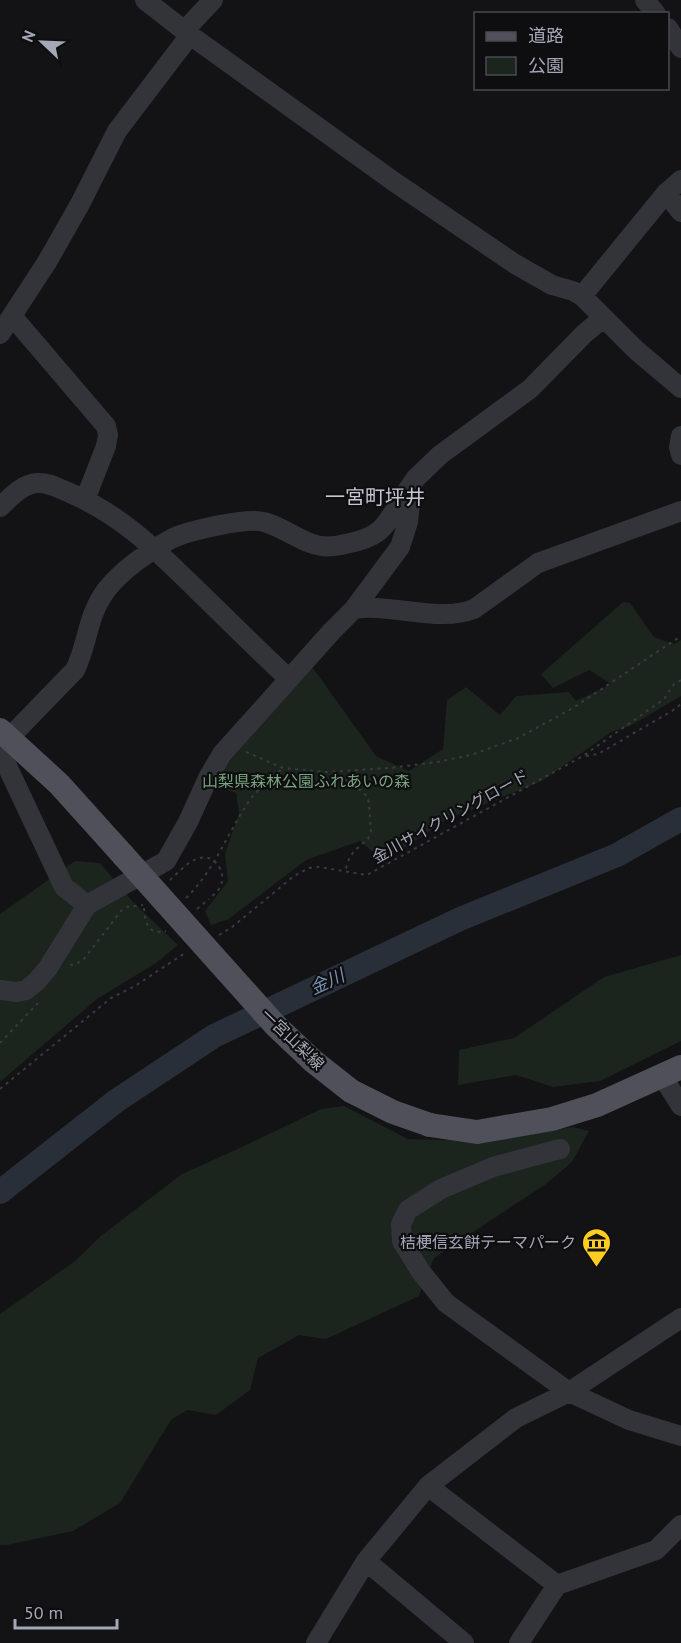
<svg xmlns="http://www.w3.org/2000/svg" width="681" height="1643" font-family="'PT Sans','Noto Sans JP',sans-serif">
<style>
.green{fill:#1c241e}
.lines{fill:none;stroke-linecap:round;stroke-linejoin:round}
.river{stroke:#282f39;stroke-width:24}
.path{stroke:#393a41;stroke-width:2;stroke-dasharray:3 4.5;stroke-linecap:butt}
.minor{stroke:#33333a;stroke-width:20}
.major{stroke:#4f5059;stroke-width:24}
.path-bridge{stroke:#393a41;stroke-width:2;stroke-dasharray:3 4.5;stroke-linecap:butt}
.major-bridge{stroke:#4f5059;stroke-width:24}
.labels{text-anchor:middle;stroke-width:4.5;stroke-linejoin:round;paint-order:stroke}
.park-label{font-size:16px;fill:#78a37f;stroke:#0e0d0f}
.street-label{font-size:16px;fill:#a3a7b6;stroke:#0e0d0f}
.poi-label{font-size:16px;fill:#a3a7b6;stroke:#0e0d0f;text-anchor:end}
.water-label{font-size:18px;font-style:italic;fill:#7691b4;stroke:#0e0d0f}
.quarter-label{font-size:20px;fill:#c4c6d2;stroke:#0e0d0f}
</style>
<rect width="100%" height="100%" fill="#131214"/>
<path class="green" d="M623,602L630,603L654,637L674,644L681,640V696L630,726L611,732L542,781L446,820L403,849L379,857L360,841L306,860L229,919L211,925L205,911L228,881L225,854L239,813L236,793L222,788L221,772L289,689L313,668L376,756L409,771L443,749L447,700L466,687L500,715L516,696L569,692L576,701L611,684L589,670L553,688L541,674Z
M75,861L100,863L133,902L178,945L156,963L97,999L0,1082V914Z
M681,955V1041L600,1081L553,1087L516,1075L458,1085L459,1050L514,1038L604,977Z
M344,1106L408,1139L492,1141L573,1127L589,1131L572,1162L546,1184L434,1258L419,1296L326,1339L299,1335L258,1358L250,1390L216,1415L187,1410L171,1420L120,1503L73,1531L7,1545H0V1314L75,1261L102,1235L182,1174L242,1147L321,1109Z"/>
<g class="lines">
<path class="river" d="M0,1192L116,1101L214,1036L460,919L617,855L681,819"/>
<path class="path" d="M246,752L283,768L326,772L390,768L437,762L471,755L518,738L573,708L681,636
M586,756L598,754L672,711L681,704
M333,773L353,784L367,796L369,803L371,832L368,839L354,851L349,859L345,871
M186,898C213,872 227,835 247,804C256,790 271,779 283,768
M144,908C145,923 148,935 166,931
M197,909L209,899
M219,935L231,928L294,876L309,868L319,867L367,875L583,756L664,699L674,684L681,680
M70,965L76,964L84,959L121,911L127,907L143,905
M0,1043L38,1003
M0,1089L111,998L135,986L185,953"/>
<path class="minor" d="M145,0L190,35L393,181L515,264L552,285L573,291L582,296L636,350L681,388
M645,0L656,14
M668,28L681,48
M184,31L213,0
M666,193L681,212
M582,296L666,193L681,180
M12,316L106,426L108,435L106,446L85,500
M0,334L47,262L80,204L117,131L190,35
M681,436L679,447L681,455
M0,507C11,497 22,484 37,483C48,482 58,488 68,492C123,516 155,549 197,590C228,620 258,650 289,679
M354,609C392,603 438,623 474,609L538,563L681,511
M9,738L75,670C89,642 86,617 107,589C122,570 149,551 171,539C187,531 247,517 264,522C280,526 294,537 310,543C323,548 332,547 345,544C384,537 385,525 405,494
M0,751L64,887L87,905
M0,990L17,992L26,990L36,982L48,968L87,905L166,861L188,822L209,776L222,754L332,631L354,609L400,547L408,522L410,503L405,494L416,478L440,455L530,389L584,334L603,318
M662,1076L681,1106
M560,1149L493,1167L441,1189L408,1210L401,1224L402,1241L421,1272L446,1303L569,1392L629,1420L681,1436
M428,1486L557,1585
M366,1561L464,1643
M316,1643L366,1561L428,1486L516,1418L569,1392L681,1318
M519,1643L557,1585L656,1550L681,1525"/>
<path class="major" d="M0,730L59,784L123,855
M430,1125L477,1132L552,1119L597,1105L681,1067"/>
<path class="path-bridge" d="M170,880C178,873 189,860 200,858C215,854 226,872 221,885C219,891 213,895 209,899"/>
<path class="major-bridge" d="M123,855L276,1026L313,1061L351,1091L393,1112L430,1125"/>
</g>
<defs>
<symbol id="museum-pin" viewBox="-11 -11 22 30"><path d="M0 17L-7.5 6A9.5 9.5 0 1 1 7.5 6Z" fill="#ffcd20" stroke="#0e0d0f"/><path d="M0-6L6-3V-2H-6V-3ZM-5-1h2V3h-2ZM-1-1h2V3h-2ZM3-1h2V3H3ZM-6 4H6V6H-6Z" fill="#111"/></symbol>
</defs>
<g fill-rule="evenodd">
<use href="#museum-pin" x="580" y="1226" width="33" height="45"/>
</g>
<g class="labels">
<g class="park-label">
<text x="306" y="787">山梨県森林公園ふれあいの森</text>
</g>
<g class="street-label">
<text transform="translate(450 816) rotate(-29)" y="6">金川サイクリングロード</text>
<text transform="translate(293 1039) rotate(44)" y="6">一宮山梨線</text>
</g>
<g class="poi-label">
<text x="576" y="1248">桔梗信玄餅テーマパーク</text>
</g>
<g class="water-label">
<text transform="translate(327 982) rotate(-25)" y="6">金川</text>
</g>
<g class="quarter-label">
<text x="375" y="504">一宮町坪井</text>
</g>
</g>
<rect x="474" y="12" width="195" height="78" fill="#0e0d0f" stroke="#4a4b52" stroke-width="1.5"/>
<rect x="486" y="32" width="30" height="9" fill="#4f5059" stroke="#4a4b52" stroke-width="1.5"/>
<text x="528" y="42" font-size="18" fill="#a3a7b6">道路</text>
<rect x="486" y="57" width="30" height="18" fill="#1c241e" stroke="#4a4b52" stroke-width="1.5"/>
<text x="528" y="72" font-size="18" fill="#a3a7b6">公園</text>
<g transform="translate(42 42) rotate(293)" stroke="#0e0d0f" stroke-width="4.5" paint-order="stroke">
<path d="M0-4.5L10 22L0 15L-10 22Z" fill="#a3a7b6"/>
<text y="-9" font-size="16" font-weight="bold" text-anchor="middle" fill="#a3a7b6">N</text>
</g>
<path d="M15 1619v9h102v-9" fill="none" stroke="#a3a7b6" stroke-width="3"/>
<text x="24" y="1619" font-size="18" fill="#a3a7b6" stroke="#0e0d0f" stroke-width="4.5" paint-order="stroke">50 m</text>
</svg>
